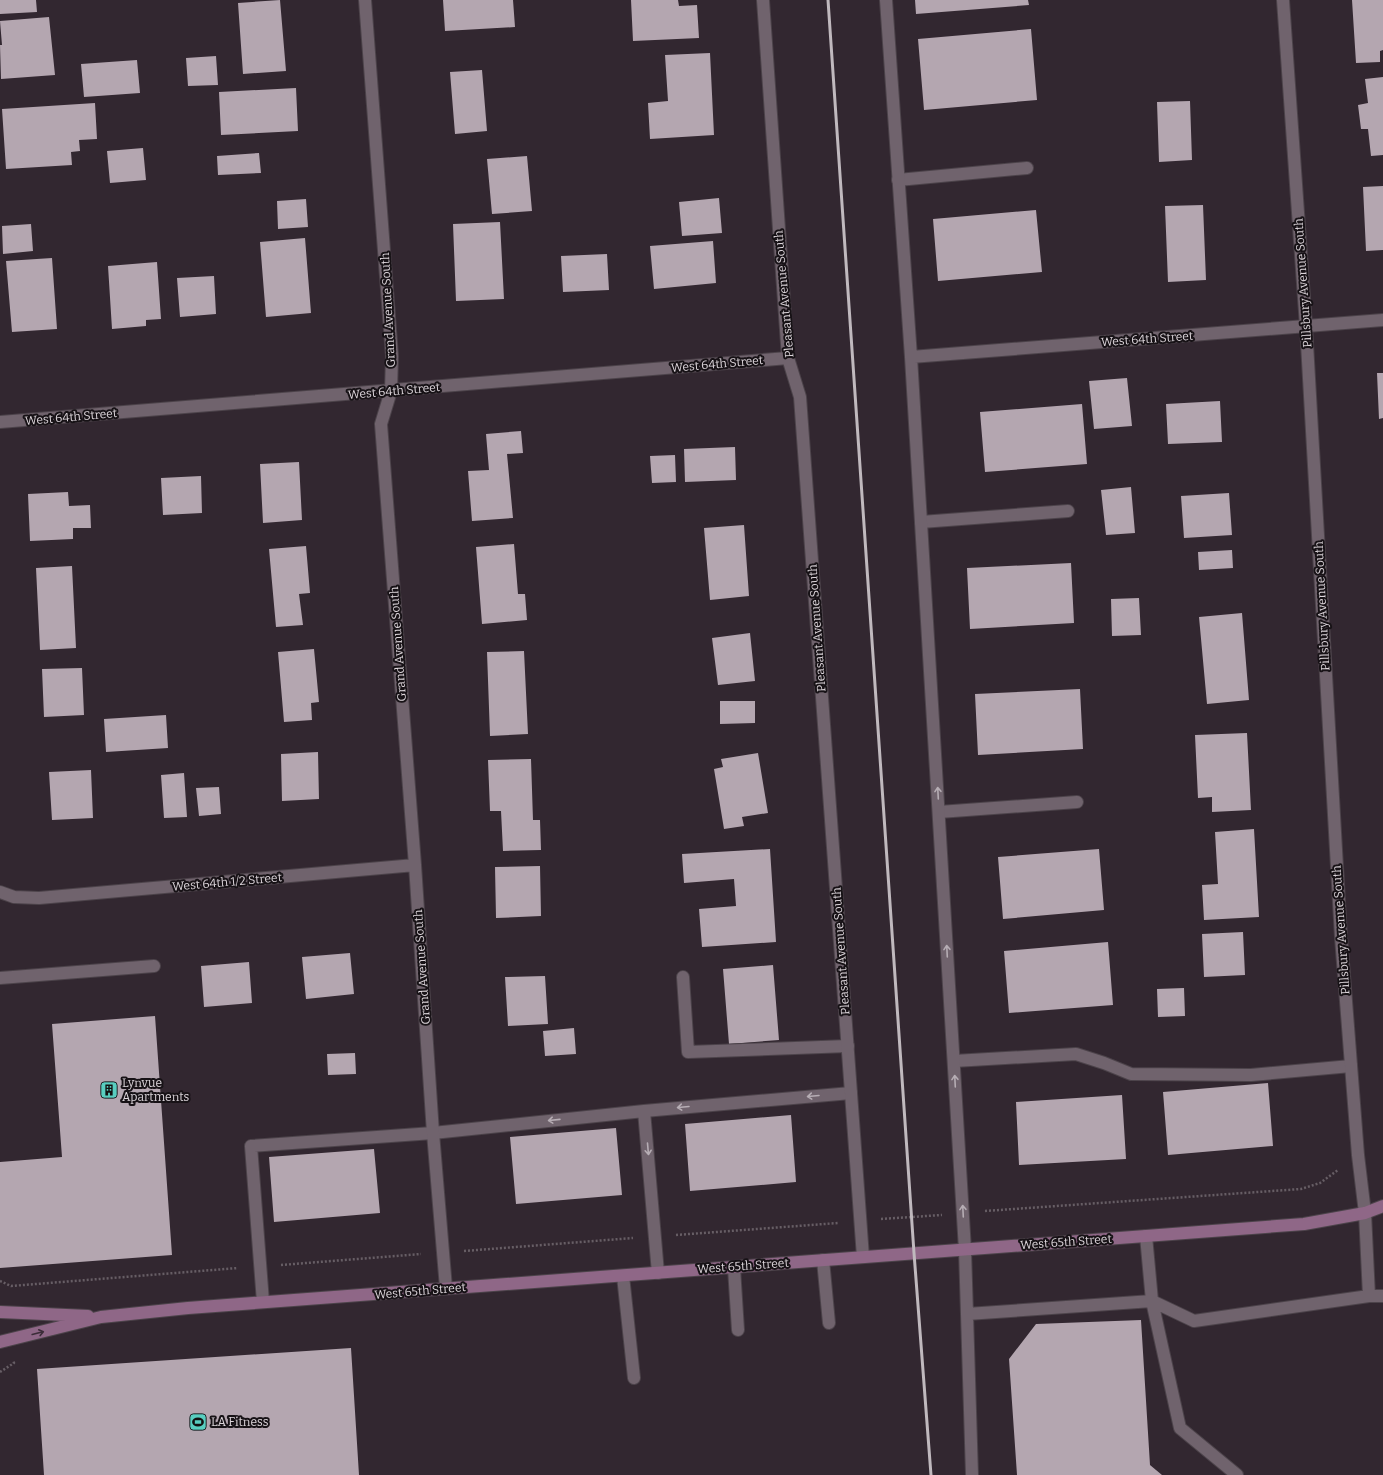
<svg xmlns="http://www.w3.org/2000/svg" width="1383" height="1475" font-family="Bitter,serif">
<style>
.building{fill:#b4a6b0}
.lines{fill:none;stroke-linecap:round;stroke-linejoin:round}
.lane-casing{stroke:#4c434a;stroke-width:14}
.street-casing{stroke:#4c434a;stroke-width:14}
.secondary-casing{stroke:#4c434a;stroke-width:14}
.path{stroke:#675e65;stroke-width:2.5;stroke-dasharray:2 2;stroke-linecap:butt}
.lane{stroke:#70636d;stroke-width:12}
.street{stroke:#70636d;stroke-width:12}
.secondary{stroke:#8f6787;stroke-width:12}
.rail{stroke:#c0b9be;stroke-width:3}
.oneway{stroke:#b6adb4}
.oneway2{stroke:#3b2c38}
.labels{text-anchor:middle;stroke-width:4;stroke-linejoin:round;paint-order:stroke}
.street-label{font-size:12px;fill:#dcd5da;stroke:#171216}
.poi-label{font-size:12px;fill:#dcd5da;stroke:#171216;text-anchor:start}
</style>
<rect width="100%" height="100%" fill="#322730"/>
<path class="building" d="M0,0H36L37,12L0,14Z
M280,0L286,71L243,74L238,3Z
M443,0H513L515,27L445,31Z
M631,0H678L679,6L697,5L699,38L633,41Z
M915,0H1028L1029,5L916,14Z
M1352,0H1383V50L1380,51V62L1356,63Z
M49,17L55,75L1,79L0,45H2L0,21Z
M1031,29L1037,100L924,110L918,39Z
M710,53L714,135L650,139L648,103L668,101L665,55Z
M216,56L218,85L188,86L186,58Z
M137,60L140,93L84,97L81,64Z
M482,70L487,131L455,134L450,72Z
M1383,77V155L1371,156L1368,129H1361L1358,105L1368,103L1365,79Z
M296,88L298,131L221,135L219,92Z
M1190,101L1192,160L1159,162L1157,102Z
M95,103L97,139L79,140L80,151L71,152L72,165L6,169L2,109Z
M143,148L146,180L110,183L107,151Z
M259,153L261,173L218,175L217,156Z
M527,156L532,211L492,214L487,159Z
M1383,186V250L1366,251L1363,187Z
M719,198L722,233L682,236L679,202Z
M306,199L308,227L278,229L277,201Z
M1203,205L1206,280L1168,282L1165,206Z
M1036,210L1042,272L938,281L933,219Z
M500,222L504,299L456,301L453,224Z
M31,224L33,251L3,254L2,226Z
M305,238L311,313L266,317L260,242Z
M713,241L716,283L654,289L650,246Z
M607,254L609,290L563,292L561,256Z
M52,258L57,329L12,332L6,261Z
M157,262L161,319L146,320V326L112,329L108,266Z
M214,276L216,314L180,317L177,278Z
M1377,373H1383V418L1379,419Z
M1127,378L1132,426L1094,429L1089,381Z
M1220,401L1222,442L1168,444L1166,404Z
M1082,404L1087,464L985,472L980,412Z
M521,431L523,453L507,454L513,518L472,521L468,471L489,470L486,434Z
M735,447L736,480L685,482L684,449Z
M675,455L676,482L652,483L650,456Z
M299,462L302,520L263,523L260,464Z
M201,476L202,513L163,515L161,478Z
M1131,487L1135,533L1106,535L1101,490Z
M68,492L69,506L90,505L91,528H73V539L30,541L28,494Z
M1229,493L1232,535L1184,538L1181,496Z
M744,525L749,596L710,600L704,528Z
M514,544L518,594H525L527,620L482,624L476,547Z
M306,546L310,593L299,594L303,625L276,627L269,549Z
M1232,550L1233,568L1199,570L1198,552Z
M1071,563L1074,623L970,629L967,568Z
M72,566L76,648L40,650L36,568Z
M1139,598L1141,635L1112,636L1111,599Z
M1242,613L1249,700L1207,704L1199,617Z
M750,633L755,681L718,685L712,638Z
M314,649L319,702L311,703L312,720L284,722L278,652Z
M524,651L528,734L490,736L487,652Z
M82,668L84,715L44,717L42,669Z
M1080,689L1083,749L978,755L975,694Z
M720,701H755V723L720,724Z
M166,715L168,748L106,752L104,719Z
M1247,733L1251,810L1212,812V797L1198,798L1195,735Z
M318,752L319,799L282,801L281,754Z
M758,753L768,813L742,817L744,826L724,829L714,769L723,767L721,759Z
M531,759L533,820H540L541,850L503,851L501,811H490L488,760Z
M91,770L93,818L52,820L49,772Z
M184,773L187,817L164,818L161,775Z
M219,787L221,814L199,816L196,788Z
M1254,829L1259,917L1204,920L1202,885L1218,884L1215,832Z
M770,849L776,942L702,947L699,909L736,906L734,879L684,883L682,854Z
M1099,849L1104,910L1003,919L998,857Z
M540,866L541,916L496,918L495,867Z
M1243,932L1245,975L1204,977L1202,934Z
M1108,942L1113,1005L1009,1013L1004,951Z
M350,953L354,994L306,999L302,957Z
M249,962L252,1003L204,1007L201,966Z
M773,965L779,1040L729,1044L723,969Z
M545,976L548,1024L508,1026L505,977Z
M1184,988L1185,1016L1158,1017L1157,989Z
M155,1016L172,1255L0,1268V1162L62,1157L52,1024Z
M574,1028L576,1054L545,1056L543,1031Z
M355,1053L356,1074L328,1075L327,1054Z
M1268,1083L1273,1146L1168,1155L1163,1092Z
M1122,1095L1126,1159L1019,1165L1016,1102Z
M791,1115L796,1182L690,1191L685,1124Z
M616,1128L622,1195L516,1204L510,1137Z
M374,1149L380,1213L274,1222L269,1157Z
M1141,1320L1150,1465L1162,1475H1017L1009,1359L1036,1324Z
M351,1348L359,1475H44L37,1369Z"/>
<g class="lines">
<defs>
<path id="lane" d="M898,180L1027,168
M921,522L1068,511
M939,812L1077,802
M683,977L688,1052L848,1046
M0,978L154,966
M954,1061L1076,1054L1104,1063L1131,1074L1251,1075L1351,1066
M644,1111L658,1273
M1365,1213L1369,1296
M965,1250L972,1475
M823,1260L829,1323
M734,1268L738,1330
M623,1276L634,1378
M263,1302L251,1146L433,1133L644,1111L851,1093
M967,1314L1152,1301L1146,1236
M1237,1475L1180,1428L1152,1301L1194,1321L1369,1296H1383"/>
<path id="street" d="M365,0L392,356L391,391L381,424L415,865L433,1133L446,1288
M763,0L788,358L800,397L863,1257
M886,0L911,357L965,1250
M1283,0L1306,326L1341,937L1358,1155L1365,1213
M911,357L1383,320
M0,422L788,358
M0,892L14,897L39,898L415,865"/>
<path id="secondary" d="M0,1312L88,1316
M0,1342L101,1317L188,1308L1304,1224L1365,1213L1383,1206"/>
</defs>
<use href="#lane" class="lane-casing"/>
<use href="#street" class="street-casing"/>
<use href="#secondary" class="secondary-casing"/>
<path class="path" d="M985,1211L1301,1189L1320,1183L1338,1170
M881,1219L942,1215
M676,1235L838,1223
M464,1251L633,1238
M281,1265L421,1254
M0,1281L11,1286L238,1268
M0,1372L14,1363L13,1360"/>
<use href="#lane" class="lane"/>
<use href="#street" class="street"/>
<use href="#secondary" class="secondary"/>
<path class="rail" d="M828,0L914,1253L931,1475"/>
</g>
<defs><path id="oneway-shaft" d="M-6 0H5M1.5-3L5.5 0L1.5 3" fill="none" stroke-width="1.6" stroke-linecap="round" stroke-linejoin="round"/></defs>
<g class="oneway">
<use href="#oneway-shaft" transform="translate(938 793) rotate(-93)"/>
<use href="#oneway-shaft" transform="translate(947 951) rotate(-93)"/>
<use href="#oneway-shaft" transform="translate(955 1081) rotate(-93)"/>
<use href="#oneway-shaft" transform="translate(813 1096) rotate(175)"/>
<use href="#oneway-shaft" transform="translate(683 1107) rotate(175)"/>
<use href="#oneway-shaft" transform="translate(554 1120) rotate(174)"/>
<use href="#oneway-shaft" transform="translate(648 1149) rotate(85)"/>
<use href="#oneway-shaft" transform="translate(963 1211) rotate(-93)"/>
</g>
<use class="oneway2" href="#oneway-shaft" transform="translate(38 1333) rotate(-14)"/>
<defs>
<symbol id="building-square" viewBox="-11 -11 22 22"><rect x="-9" y="-9" width="18" height="18" rx="4" fill="#58cec0" stroke="#171216"/><path d="M-4-6H4V6H1V3H-1V6H-4ZM-2.5-4.3h1.7v1.8h-1.7ZM.8-4.3h1.7v1.8H.8ZM-2.5-1h1.7V.8h-1.7ZM.8-1h1.7V.8H.8Z" fill="#111"/></symbol>
<symbol id="stadium-square" viewBox="-11 -11 22 22"><rect x="-9" y="-9" width="18" height="18" rx="4" fill="#58cec0" stroke="#171216"/><path d="M0-5a6.5 5 0 1 0 0 10a6.5 5 0 1 0 0-10ZM-3.5-1.8h7v3.6h-7Z" fill="#111"/></symbol>
</defs>
<g fill-rule="evenodd">
<use href="#building-square" x="99" y="1080" width="20" height="20"/>
<use href="#stadium-square" x="188" y="1412" width="20" height="20"/>
</g>
<g class="labels">
<g class="street-label">
<text transform="translate(1303 283) rotate(-94)" y="4">Pillsbury Avenue South</text>
<text transform="translate(784 294) rotate(-95)" y="4">Pleasant Avenue South</text>
<text transform="translate(388 310) rotate(-93)" y="4">Grand Avenue South</text>
<text transform="translate(1147 339) rotate(-4)" y="4">West 64th Street</text>
<text transform="translate(717 364) rotate(-5)" y="4">West 64th Street</text>
<text transform="translate(394 391) rotate(-5)" y="4">West 64th Street</text>
<text transform="translate(71 417) rotate(-5)" y="4">West 64th Street</text>
<text transform="translate(1322 606) rotate(-93)" y="4">Pillsbury Avenue South</text>
<text transform="translate(817 628) rotate(-94)" y="4">Pleasant Avenue South</text>
<text transform="translate(398 644) rotate(-94)" y="4">Grand Avenue South</text>
<text transform="translate(227 882) rotate(-5)" y="4">West 64th 1/2 Street</text>
<text transform="translate(1341 930) rotate(-94)" y="4">Pillsbury Avenue South</text>
<text transform="translate(841 951) rotate(-94)" y="4">Pleasant Avenue South</text>
<text transform="translate(422 967) rotate(-94)" y="4">Grand Avenue South</text>
<text transform="translate(1066 1242) rotate(-4)" y="4">West 65th Street</text>
<text transform="translate(743 1266) rotate(-4)" y="4">West 65th Street</text>
<text transform="translate(420 1291) rotate(-5)" y="4">West 65th Street</text>
</g>
<g class="poi-label">
<text x="122" y="1087">Lynvue<tspan x="122" dy="14">Apartments</tspan></text>
<text x="211" y="1426">LA Fitness</text>
</g>
</g>
</svg>
